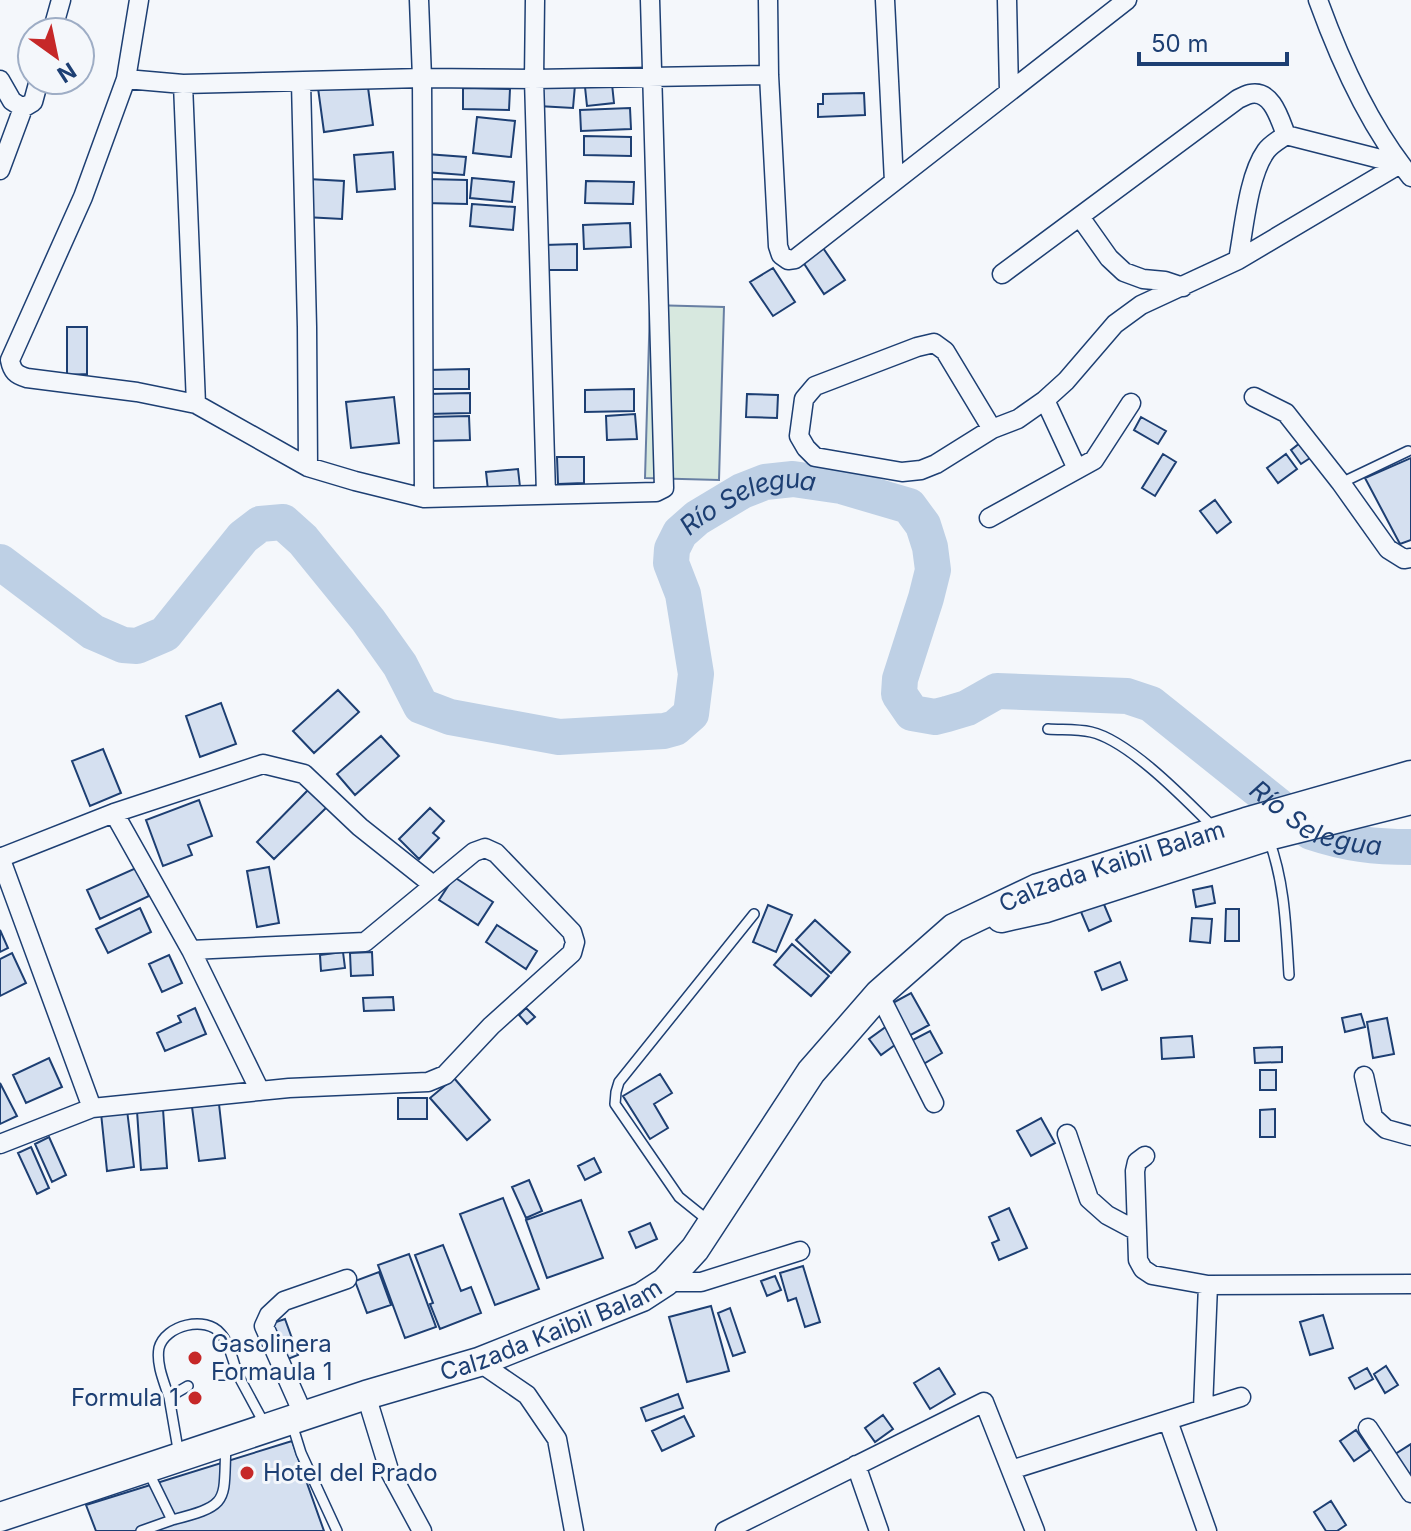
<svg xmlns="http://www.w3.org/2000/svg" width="1411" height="1531" font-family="Inter,sans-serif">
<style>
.green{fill:#d7e8df;stroke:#687fa3;stroke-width:2}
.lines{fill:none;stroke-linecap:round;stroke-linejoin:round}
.river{stroke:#bed0e5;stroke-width:36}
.building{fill:#d5e0f0;stroke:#1d3f73;stroke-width:2}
.service-casing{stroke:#1d3f73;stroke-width:12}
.minor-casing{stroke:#1d3f73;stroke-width:21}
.primary-casing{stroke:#1d3f73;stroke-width:31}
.service{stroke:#f4f7fb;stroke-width:9}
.minor{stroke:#f4f7fb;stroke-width:18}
.primary{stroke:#f4f7fb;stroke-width:28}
.poi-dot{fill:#c62828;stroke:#f4f7fb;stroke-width:3}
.labels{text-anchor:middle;stroke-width:6;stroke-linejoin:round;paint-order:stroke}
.street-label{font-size:24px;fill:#1d3f73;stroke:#f4f7fb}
.poi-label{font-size:24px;fill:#1d3f73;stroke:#f4f7fb;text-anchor:start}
.water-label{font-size:26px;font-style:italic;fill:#1d3f73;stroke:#f4f7fb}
</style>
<rect width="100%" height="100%" fill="#f4f7fb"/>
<path class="green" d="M650,305L724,307L719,480L645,478Z"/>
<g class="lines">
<path class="river" id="s1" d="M0,562L93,632L123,645L137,646L165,634L243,537L260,524L283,522L303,540L368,620L400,665L421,706L450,717L559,737L664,731L675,728L691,714L696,674L683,594L671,563L672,549L680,533L697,518L742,491L765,482L793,479L841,486L909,506L923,525L930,547L933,570L926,598L900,679L899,694L912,713L935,717L947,714L967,708L997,691L1127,696L1151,704L1311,832C1347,844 1374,847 1411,847"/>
</g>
<path class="building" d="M367,80L373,125L324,132L318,88Z
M539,83L575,85L573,108L538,106Z
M612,84L614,103L587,106L585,87Z
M463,88L510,89L509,110L463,109Z
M864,93L865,115L818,117V104H823V94Z
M630,108L631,129L581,131L580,110Z
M477,117L515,121L511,157L473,153Z
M584,136L631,137V156L584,155Z
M393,152L395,189L357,192L354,155Z
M426,154L466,157L464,175L425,172Z
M472,178L514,182L512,202L470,198Z
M308,179L344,181L342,219L305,217Z
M426,179L467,180V204L425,203Z
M586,181L634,182L633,204L585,203Z
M472,204L515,207L513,230L470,226Z
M630,223L631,247L584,249L583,225Z
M577,244V270H544V245Z
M821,245L845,280L824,294L801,259Z
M773,268L795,302L773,316L750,282Z
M67,327H87V374L67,375Z
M469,369V389H428V370Z
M634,389V411L585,412V390Z
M470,393V413L427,414V394Z
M747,394L778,395L777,418L746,417Z
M394,397L399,443L351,448L346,402Z
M635,414L637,439L607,440L606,416Z
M469,416L470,440L428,441L427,417Z
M1141,417L1166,431L1158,444L1134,430Z
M1300,443L1310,458L1301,464L1291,450Z
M1163,454L1176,462L1155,496L1142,488Z
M1286,454L1297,469L1278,483L1267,468Z
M557,457H584V483L558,484Z
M1411,458V540L1400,544L1365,478Z
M518,469L520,487L488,490L486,472Z
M1215,500L1231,522L1217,533L1200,511Z
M338,690L359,712L314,753L293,731Z
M221,703L236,744L200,757L186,716Z
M381,736L399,756L355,795L337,774Z
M103,749L121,793L90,806L72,761Z
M309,789L327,807L274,859L257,842Z
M199,800L212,836L188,845L192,855L163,866L146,820Z
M430,808L444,821L433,833L439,838L419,859L399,839Z
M269,867L279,923L257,927L247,871Z
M136,868L149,896L100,919L87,890Z
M454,877L493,902L478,925L439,900Z
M1212,886L1215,903L1196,907L1193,890Z
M1103,902L1111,921L1089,931L1081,912Z
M768,905L792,915L776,952L753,942Z
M140,908L151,932L108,953L96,929Z
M1226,909H1239V941H1225Z
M1192,918L1212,919L1210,943L1190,941Z
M815,920L850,952L831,973L796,940Z
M497,925L537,951L526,969L486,942Z
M0,930L8,948L0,952Z
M792,944L829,976L811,996L774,965Z
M343,952L345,968L321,971L320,955Z
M372,952L373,975L351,976L350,953Z
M12,953L26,983L0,996V959Z
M169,955L182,983L162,992L149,964Z
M1120,962L1127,980L1102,990L1095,972Z
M911,993L929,1025L907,1037L889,1005Z
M393,997L394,1010L364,1011L363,998Z
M195,1008L206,1034L165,1051L157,1033L181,1022L178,1016Z
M526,1008L535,1017L527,1024L519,1015Z
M1361,1014L1365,1027L1345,1032L1342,1018Z
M1387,1018L1394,1054L1373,1058L1367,1022Z
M887,1026L899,1042L881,1055L869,1039Z
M930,1031L942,1053L920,1066L907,1043Z
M1192,1036L1194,1057L1162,1059L1161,1038Z
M1282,1047V1062L1255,1063L1254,1048Z
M49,1058L62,1087L26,1103L13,1075Z
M1260,1070H1276V1090H1260Z
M660,1074L672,1093L654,1104L668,1128L650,1139L623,1096Z
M454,1078L490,1120L467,1140L430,1098Z
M0,1083L17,1116L0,1124Z
M398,1098H427V1119H398Z
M219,1104L225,1158L199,1161L192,1107Z
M163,1109L167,1168L141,1170L137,1111Z
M1275,1109V1137H1260V1110Z
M127,1110L134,1167L107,1171L101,1113Z
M1041,1118L1055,1143L1031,1156L1017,1131Z
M49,1137L66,1175L52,1182L35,1144Z
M31,1147L49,1188L37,1194L18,1153Z
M594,1158L601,1172L585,1180L578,1166Z
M529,1180L542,1211L526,1218L512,1187Z
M503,1198L539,1289L495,1305L460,1214Z
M581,1200L603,1258L547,1278L526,1220Z
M1009,1208L1027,1248L999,1260L992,1243L999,1240L989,1217Z
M650,1223L657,1239L636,1248L629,1232Z
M443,1245L461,1291L471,1287L481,1313L440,1329L430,1304L433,1303L415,1255Z
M409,1254L436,1327L405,1338L378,1265Z
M803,1266L820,1322L805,1327L796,1298L788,1301L780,1273Z
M379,1272L391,1305L367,1313L355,1281Z
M775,1276L781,1290L767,1296L761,1281Z
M711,1306L729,1371L687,1382L669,1317Z
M730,1308L745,1352L733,1356L718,1313Z
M1323,1315L1333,1348L1310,1355L1300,1322Z
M285,1319L298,1355L283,1361L270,1324Z
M1386,1366L1398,1385L1385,1393L1374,1374Z
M939,1368L955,1394L930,1409L914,1383Z
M1367,1368L1373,1379L1355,1389L1349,1378Z
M678,1394L683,1408L646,1421L641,1408Z
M883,1415L893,1429L875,1442L865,1428Z
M684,1416L694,1436L662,1451L652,1431Z
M1356,1430L1370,1450L1354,1461L1340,1441Z
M292,1441L324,1531H96L86,1505Z
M1411,1444V1476L1406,1479L1392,1456Z
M1331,1501L1346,1525L1337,1531H1326L1314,1512Z"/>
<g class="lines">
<defs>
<path id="service" d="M1341,483L1408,451
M1048,729C1062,730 1077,729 1091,732C1127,740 1181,795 1208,822L1211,830
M1269,840C1285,883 1286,929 1289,975
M710,1222L679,1197L615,1104L616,1092L619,1082L754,914
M217,1375H238L265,1425
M169,1397C164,1382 156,1364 159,1348C165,1325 206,1315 221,1334C230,1344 233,1362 238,1375
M292,1424L301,1453L337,1531
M179,1455L169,1397L188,1386
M149,1473L172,1520C232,1505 223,1501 226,1445
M141,1531L172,1520"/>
<path id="minor" d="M139,0L126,79L83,197L10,360C12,371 16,375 27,378L137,392L196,404L308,467L355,481L424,498L656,492L664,488L650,0
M419,0L422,78L424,498
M535,0L534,79L546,494
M768,0L769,75L778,246L781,255L788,260L795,259L1127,0
M885,0L894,182
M1007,0L1009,91
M1318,0C1339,58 1371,129 1411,177
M52,32L61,0
M126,79L183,84L422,78L534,79L769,75
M0,80L12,101L23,108
M301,82L307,327L308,467
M183,84L196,404
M0,170L23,108L33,102L39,80
M1080,217L1109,258L1124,272L1143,279L1165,281L1183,287
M1238,260C1244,229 1248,176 1266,151C1271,144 1279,140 1286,135L1400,164
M1002,274L1238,99C1242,97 1246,95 1250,94C1272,89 1280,120 1286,135
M1254,397L1286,413L1341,483L1388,549L1404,559L1411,558
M1045,400L1077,469
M992,429L945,351L934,343L917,347L815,386L804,399L799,436L806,448L815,457L902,472L921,470L936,464L992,429L1018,419L1045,400L1066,381L1115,324L1141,305L1238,260L1400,164
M989,518L1094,460L1131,403
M114,813L191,950L260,1091
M0,857L92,1108
M0,858L114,813L263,764L304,774L360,827L433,885
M879,994L934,1103
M1364,1076L1373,1117L1386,1129L1411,1136
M1067,1134L1089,1199L1107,1215L1137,1231
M0,1144L92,1108L289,1088L428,1082L445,1075L491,1026L572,953L575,942L572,932L496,853L485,848L474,852L365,942L191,950
M1145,1156L1137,1162L1135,1171L1138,1260L1143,1269L1152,1275L1208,1285L1411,1284
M665,1282H701L800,1251
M479,1362L527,1395L557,1439L574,1531
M366,1395L389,1470L422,1531
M1203,1409L1208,1285
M304,1416L264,1326L269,1315L284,1301L347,1279
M1168,1421L1207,1531
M1368,1428L1411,1493
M856,1465L879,1531
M1011,1470L1241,1397
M725,1531L984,1402L1035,1531"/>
<g id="primary">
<path d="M1001,918L1046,908L1272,835L1411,800"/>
<path id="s2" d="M0,1517L366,1395L479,1362L642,1297L665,1282L695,1249L811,1072L879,994L954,928L1038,888L1246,822L1411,775"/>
</g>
</defs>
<use href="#service" class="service-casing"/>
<use href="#minor" class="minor-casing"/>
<use href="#primary" class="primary-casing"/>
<use href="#service" class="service"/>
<use href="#minor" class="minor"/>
<use href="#primary" class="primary"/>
</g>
<g class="poi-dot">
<circle cx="195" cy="1358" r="8"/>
<circle cx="195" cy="1398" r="8"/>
<circle cx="247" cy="1473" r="8"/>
</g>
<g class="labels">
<g class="street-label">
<text dy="8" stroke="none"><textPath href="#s2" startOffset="1336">Calzada Kaibil Balam</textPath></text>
<text dy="8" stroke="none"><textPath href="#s2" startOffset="582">Calzada Kaibil Balam</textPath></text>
</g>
<g class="poi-label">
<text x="211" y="1352">Gasolinera<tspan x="211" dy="28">Formaula 1</tspan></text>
<text x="179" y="1406" text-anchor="end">Formula 1</text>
<text x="263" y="1481">Hotel del Prado</text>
</g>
<g class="water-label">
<text dy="9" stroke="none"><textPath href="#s1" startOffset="1138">Río Selegua</textPath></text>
<text dy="9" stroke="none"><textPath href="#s1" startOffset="1980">Río Selegua</textPath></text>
</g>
</g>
<g transform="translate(56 56) rotate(147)"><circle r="38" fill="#f4f7fb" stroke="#9eadc5" stroke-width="2"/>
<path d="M0-6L14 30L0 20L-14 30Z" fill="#c62828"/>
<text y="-12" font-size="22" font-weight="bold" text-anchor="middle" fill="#1d3f73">N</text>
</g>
<path d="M1139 52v12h148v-12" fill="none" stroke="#1d3f73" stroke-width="4"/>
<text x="1151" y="52" font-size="24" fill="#1d3f73" stroke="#f4f7fb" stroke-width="6" paint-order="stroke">50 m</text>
</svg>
